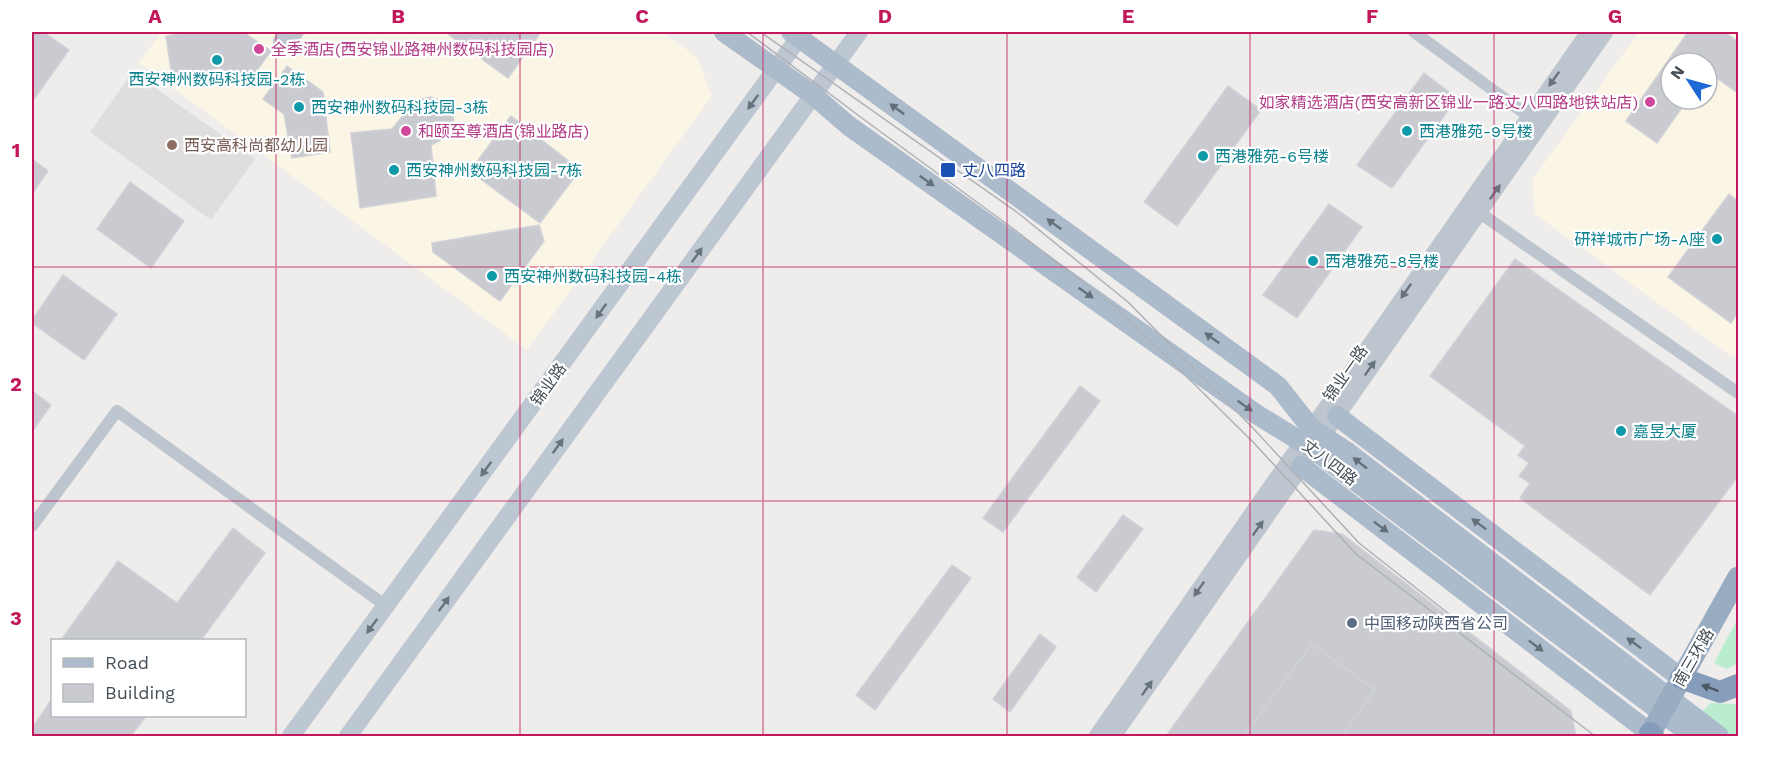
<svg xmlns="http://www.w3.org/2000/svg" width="1770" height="768" font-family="'Work Sans','Noto Sans SC',sans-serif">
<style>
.commercial{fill:#faf5e4;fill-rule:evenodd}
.education{fill:#e0dddd}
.green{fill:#baeccf}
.building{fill:#c9cbd1;stroke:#d0d2d8;stroke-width:1.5}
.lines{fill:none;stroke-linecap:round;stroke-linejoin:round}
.minor{stroke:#bdc6ce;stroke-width:12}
.tertiary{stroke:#bdc6ce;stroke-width:15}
.secondary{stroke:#bdc7d2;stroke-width:18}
.primary{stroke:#acbbcb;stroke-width:20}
.trunk{stroke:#98acc2;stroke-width:21}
.motorway{stroke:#859dba;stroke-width:22}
.tram{stroke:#aeb1b6;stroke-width:1.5}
.oneway{fill:#69737b}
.oneway2{fill:#69737d}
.oneway3{fill:#646f7a}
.oneway4{fill:#4b5762}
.grid{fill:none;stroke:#c2185b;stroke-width:1.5;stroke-opacity:0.55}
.hotel-dot{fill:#d1479c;stroke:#fff;stroke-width:2}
.culture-dot{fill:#0f9aa8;stroke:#fff;stroke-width:2}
.education-dot{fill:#8d6e63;stroke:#fff;stroke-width:2}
.transit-dot{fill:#1a4fb4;stroke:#fff;stroke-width:2}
.service-dot{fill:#5c6f8a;stroke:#fff;stroke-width:2}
.labels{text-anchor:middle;stroke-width:4.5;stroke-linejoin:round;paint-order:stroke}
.hotel-label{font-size:16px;fill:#b23c85;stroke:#fff;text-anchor:start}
.culture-label{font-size:16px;fill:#0d838f;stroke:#fff;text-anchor:start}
.education-label{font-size:16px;fill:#785e54;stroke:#fff;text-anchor:start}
.transit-label{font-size:16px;fill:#164399;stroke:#fff;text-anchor:start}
.street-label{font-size:16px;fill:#454f58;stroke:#fff}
.service-label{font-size:16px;fill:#4e5e75;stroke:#fff;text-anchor:start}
.neatline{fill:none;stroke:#c2185b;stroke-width:2}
.grid-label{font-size:20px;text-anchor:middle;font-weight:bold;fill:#c2185b}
</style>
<rect width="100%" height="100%" fill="#efecec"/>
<path class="commercial" d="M161,32H662L697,57L712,96L527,350L139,63Z
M1639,32H1738V356L1732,357L1535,214L1532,180ZM1671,63H1707V99H1671Z"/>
<path class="education" d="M133,72L255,159L211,220L90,132Z"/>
<path class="green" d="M1738,618V663L1727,669L1714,663Z
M1711,703L1738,704V736H1682L1680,733Z"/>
<path class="building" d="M32,32H43L69,50L32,102Z
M191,32H243L271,51L245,87L220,68L172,77L166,36Z
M452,32H541L508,78L449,35Z
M1688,32H1724L1738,42V93L1707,71V63H1671V99H1688L1657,143L1626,121Z
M287,66L323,92L330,152L292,158L284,114L263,99Z
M1424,73L1457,98L1392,188L1357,165Z
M1228,86L1261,110L1177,226L1144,202Z
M431,97L444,102L453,114L454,125L445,138L431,145L436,196L360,208L351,133L392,129L410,107L421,99Z
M511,116L580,170L540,223L470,171Z
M32,159L48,171L32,194Z
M130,182L184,221L151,268L97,229Z
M1729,194L1738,201V312L1731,323L1668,277Z
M1329,204L1362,227L1297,318L1263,295Z
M539,225L544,241L500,301L433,252L432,243Z
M1515,259L1738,416V476L1650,595L1520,498L1530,483L1519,476L1529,463L1518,455L1525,446L1430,376Z
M63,275L117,314L84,360L32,323V320Z
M1080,386L1100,401L1003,532L983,518Z
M32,391L51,405L32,432Z
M1123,515L1143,529L1096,592L1077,577Z
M233,528L265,553L201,640H61L118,561L177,603Z
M1314,530L1342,534L1571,711L1576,736H1166Z
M952,565L971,578L875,710L856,695Z
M1040,634L1056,647L1010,712L993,699Z
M1312,644L1375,690L1342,736H1244Z
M52,699V716H146L131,736H32V728Z"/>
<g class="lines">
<path class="minor" d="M285,32L279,41L286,49L298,32
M1414,32L1535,121
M1480,213L1738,393
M32,526L117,411L386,606"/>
<path class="tertiary" d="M1096,736L1588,32
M1114,736L1606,32"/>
<path class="secondary" d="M291,736L803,32
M348,736L859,32"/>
<path class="primary" d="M724,32L813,95L849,126L1256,414L1313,449L1693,736
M791,32L1278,386L1311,428L1346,451L1719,736
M1337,416L1681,678
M1301,466L1650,733"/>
<path class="trunk" d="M1649,736L1738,577"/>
<path class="motorway" d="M1681,678L1720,692L1738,685
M1650,733L1653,736"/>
<path class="tram" d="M747,32L870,124L1011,227L1118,309L1254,443L1356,554L1595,736
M762,33L1018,213L1128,302L1251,426L1359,543L1449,614"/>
</g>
<defs><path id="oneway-solid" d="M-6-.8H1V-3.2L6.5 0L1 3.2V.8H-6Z" transform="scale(1.5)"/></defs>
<g class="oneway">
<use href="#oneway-solid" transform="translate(1554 79) rotate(125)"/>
<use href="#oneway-solid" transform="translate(1495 192) rotate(-55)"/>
<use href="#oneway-solid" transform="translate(1406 291) rotate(125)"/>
<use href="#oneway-solid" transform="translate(1370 368) rotate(-55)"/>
<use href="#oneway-solid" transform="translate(1258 528) rotate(-55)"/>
<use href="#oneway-solid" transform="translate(1199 589) rotate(125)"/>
<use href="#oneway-solid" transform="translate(1147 688) rotate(-55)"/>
</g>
<g class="oneway2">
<use href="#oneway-solid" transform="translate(753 102) rotate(126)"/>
<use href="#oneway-solid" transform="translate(697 255) rotate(-54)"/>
<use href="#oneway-solid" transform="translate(601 311) rotate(126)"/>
<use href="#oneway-solid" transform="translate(558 446) rotate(-54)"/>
<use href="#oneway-solid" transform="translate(486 469) rotate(126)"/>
<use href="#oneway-solid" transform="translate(444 604) rotate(-54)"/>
<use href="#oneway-solid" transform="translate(372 626) rotate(126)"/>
</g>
<g class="oneway3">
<use href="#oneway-solid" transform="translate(897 109) rotate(-144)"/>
<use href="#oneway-solid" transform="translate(927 181) rotate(35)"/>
<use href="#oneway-solid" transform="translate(1054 224) rotate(-144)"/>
<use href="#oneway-solid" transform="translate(1086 293) rotate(35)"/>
<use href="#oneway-solid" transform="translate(1212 338) rotate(-144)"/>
<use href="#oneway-solid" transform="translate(1245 406) rotate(35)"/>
<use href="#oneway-solid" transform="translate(1360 463) rotate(-142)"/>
<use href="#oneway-solid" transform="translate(1479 524) rotate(-143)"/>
<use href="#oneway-solid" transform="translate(1381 527) rotate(37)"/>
<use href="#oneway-solid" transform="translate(1634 643) rotate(-143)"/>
<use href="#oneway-solid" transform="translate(1536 646) rotate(37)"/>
</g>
<use class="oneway4" href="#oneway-solid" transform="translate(1710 688) rotate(-160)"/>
<path class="grid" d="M276,32V736M520,32V736M763,32V736M1007,32V736M1250,32V736M1494,32V736M32,267H1738M32,501H1738"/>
<g class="hotel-dot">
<circle cx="259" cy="49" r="6"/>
<circle cx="1650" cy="102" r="6"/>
<circle cx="406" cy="131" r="6"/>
</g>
<g class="culture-dot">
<circle cx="217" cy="60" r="6"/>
<circle cx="299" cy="107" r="6"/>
<circle cx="1407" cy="131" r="6"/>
<circle cx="1203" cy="156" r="6"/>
<circle cx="394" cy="170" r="6"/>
<circle cx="1717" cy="239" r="6"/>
<circle cx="1313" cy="261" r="6"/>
<circle cx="492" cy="276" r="6"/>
<circle cx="1621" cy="431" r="6"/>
</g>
<circle class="education-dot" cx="172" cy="145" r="6"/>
<rect class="transit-dot" x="940" y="162" width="16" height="16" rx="3"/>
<circle class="service-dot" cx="1352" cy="623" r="6"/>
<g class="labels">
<g class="hotel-label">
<text x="271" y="55">全季酒店(西安锦业路神州数码科技园店)</text>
<text x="1638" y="108" text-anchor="end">如家精选酒店(西安高新区锦业一路丈八四路地铁站店)</text>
<text x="418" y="137">和颐至尊酒店(锦业路店)</text>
</g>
<g class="culture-label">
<text x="217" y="85" text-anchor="middle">西安神州数码科技园-2栋</text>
<text x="311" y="113">西安神州数码科技园-3栋</text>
<text x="1419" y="137">西港雅苑-9号楼</text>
<text x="1215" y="162">西港雅苑-6号楼</text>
<text x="406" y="176">西安神州数码科技园-7栋</text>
<text x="1705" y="245" text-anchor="end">研祥城市广场-A座</text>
<text x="1325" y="267">西港雅苑-8号楼</text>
<text x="504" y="282">西安神州数码科技园-4栋</text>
<text x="1633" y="437">嘉昱大厦</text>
</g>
<g class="education-label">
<text x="184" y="151">西安高科尚都幼儿园</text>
</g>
<g class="transit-label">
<text x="962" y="176">丈八四路</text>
</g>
<g class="street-label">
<text transform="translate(1345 373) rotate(-55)" y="6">锦业一路</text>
<text transform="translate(548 384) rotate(-54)" y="6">锦业路</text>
<text transform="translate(1330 462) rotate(37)" y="6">丈八四路</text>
<text transform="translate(1693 657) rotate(-60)" y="6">南三环路</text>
</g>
<g class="service-label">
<text x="1364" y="629">中国移动陕西省公司</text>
</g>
</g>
<rect width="1770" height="768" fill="none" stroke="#ffffff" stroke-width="66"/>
<rect x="51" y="639" width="195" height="78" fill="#ffffff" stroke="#b5b9bc" stroke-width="1.5"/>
<rect x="63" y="658" width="30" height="9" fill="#acbbcb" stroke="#b5b9bc" stroke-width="1.5"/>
<text x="105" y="669" font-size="18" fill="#454f58">Road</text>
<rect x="63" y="684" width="30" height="18" fill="#c9cbd1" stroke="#b5b9bc" stroke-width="1.5"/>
<text x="105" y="699" font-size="18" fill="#454f58">Building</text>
<g transform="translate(1689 81) rotate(306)"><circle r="28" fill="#ffffff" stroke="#b5b9bc" stroke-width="1.5"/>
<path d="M0-4.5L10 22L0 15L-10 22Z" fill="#1f69d6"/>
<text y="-9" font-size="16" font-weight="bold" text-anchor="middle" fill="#454f58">N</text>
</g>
<rect x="33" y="33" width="1704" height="702" class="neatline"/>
<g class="grid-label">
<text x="155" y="23">A</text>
<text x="398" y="23">B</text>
<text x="642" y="23">C</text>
<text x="885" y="23">D</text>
<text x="1128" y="23">E</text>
<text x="1372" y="23">F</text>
<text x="1615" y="23">G</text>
<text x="16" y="157">1</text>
<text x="16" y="391">2</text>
<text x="16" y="625">3</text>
</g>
</svg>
